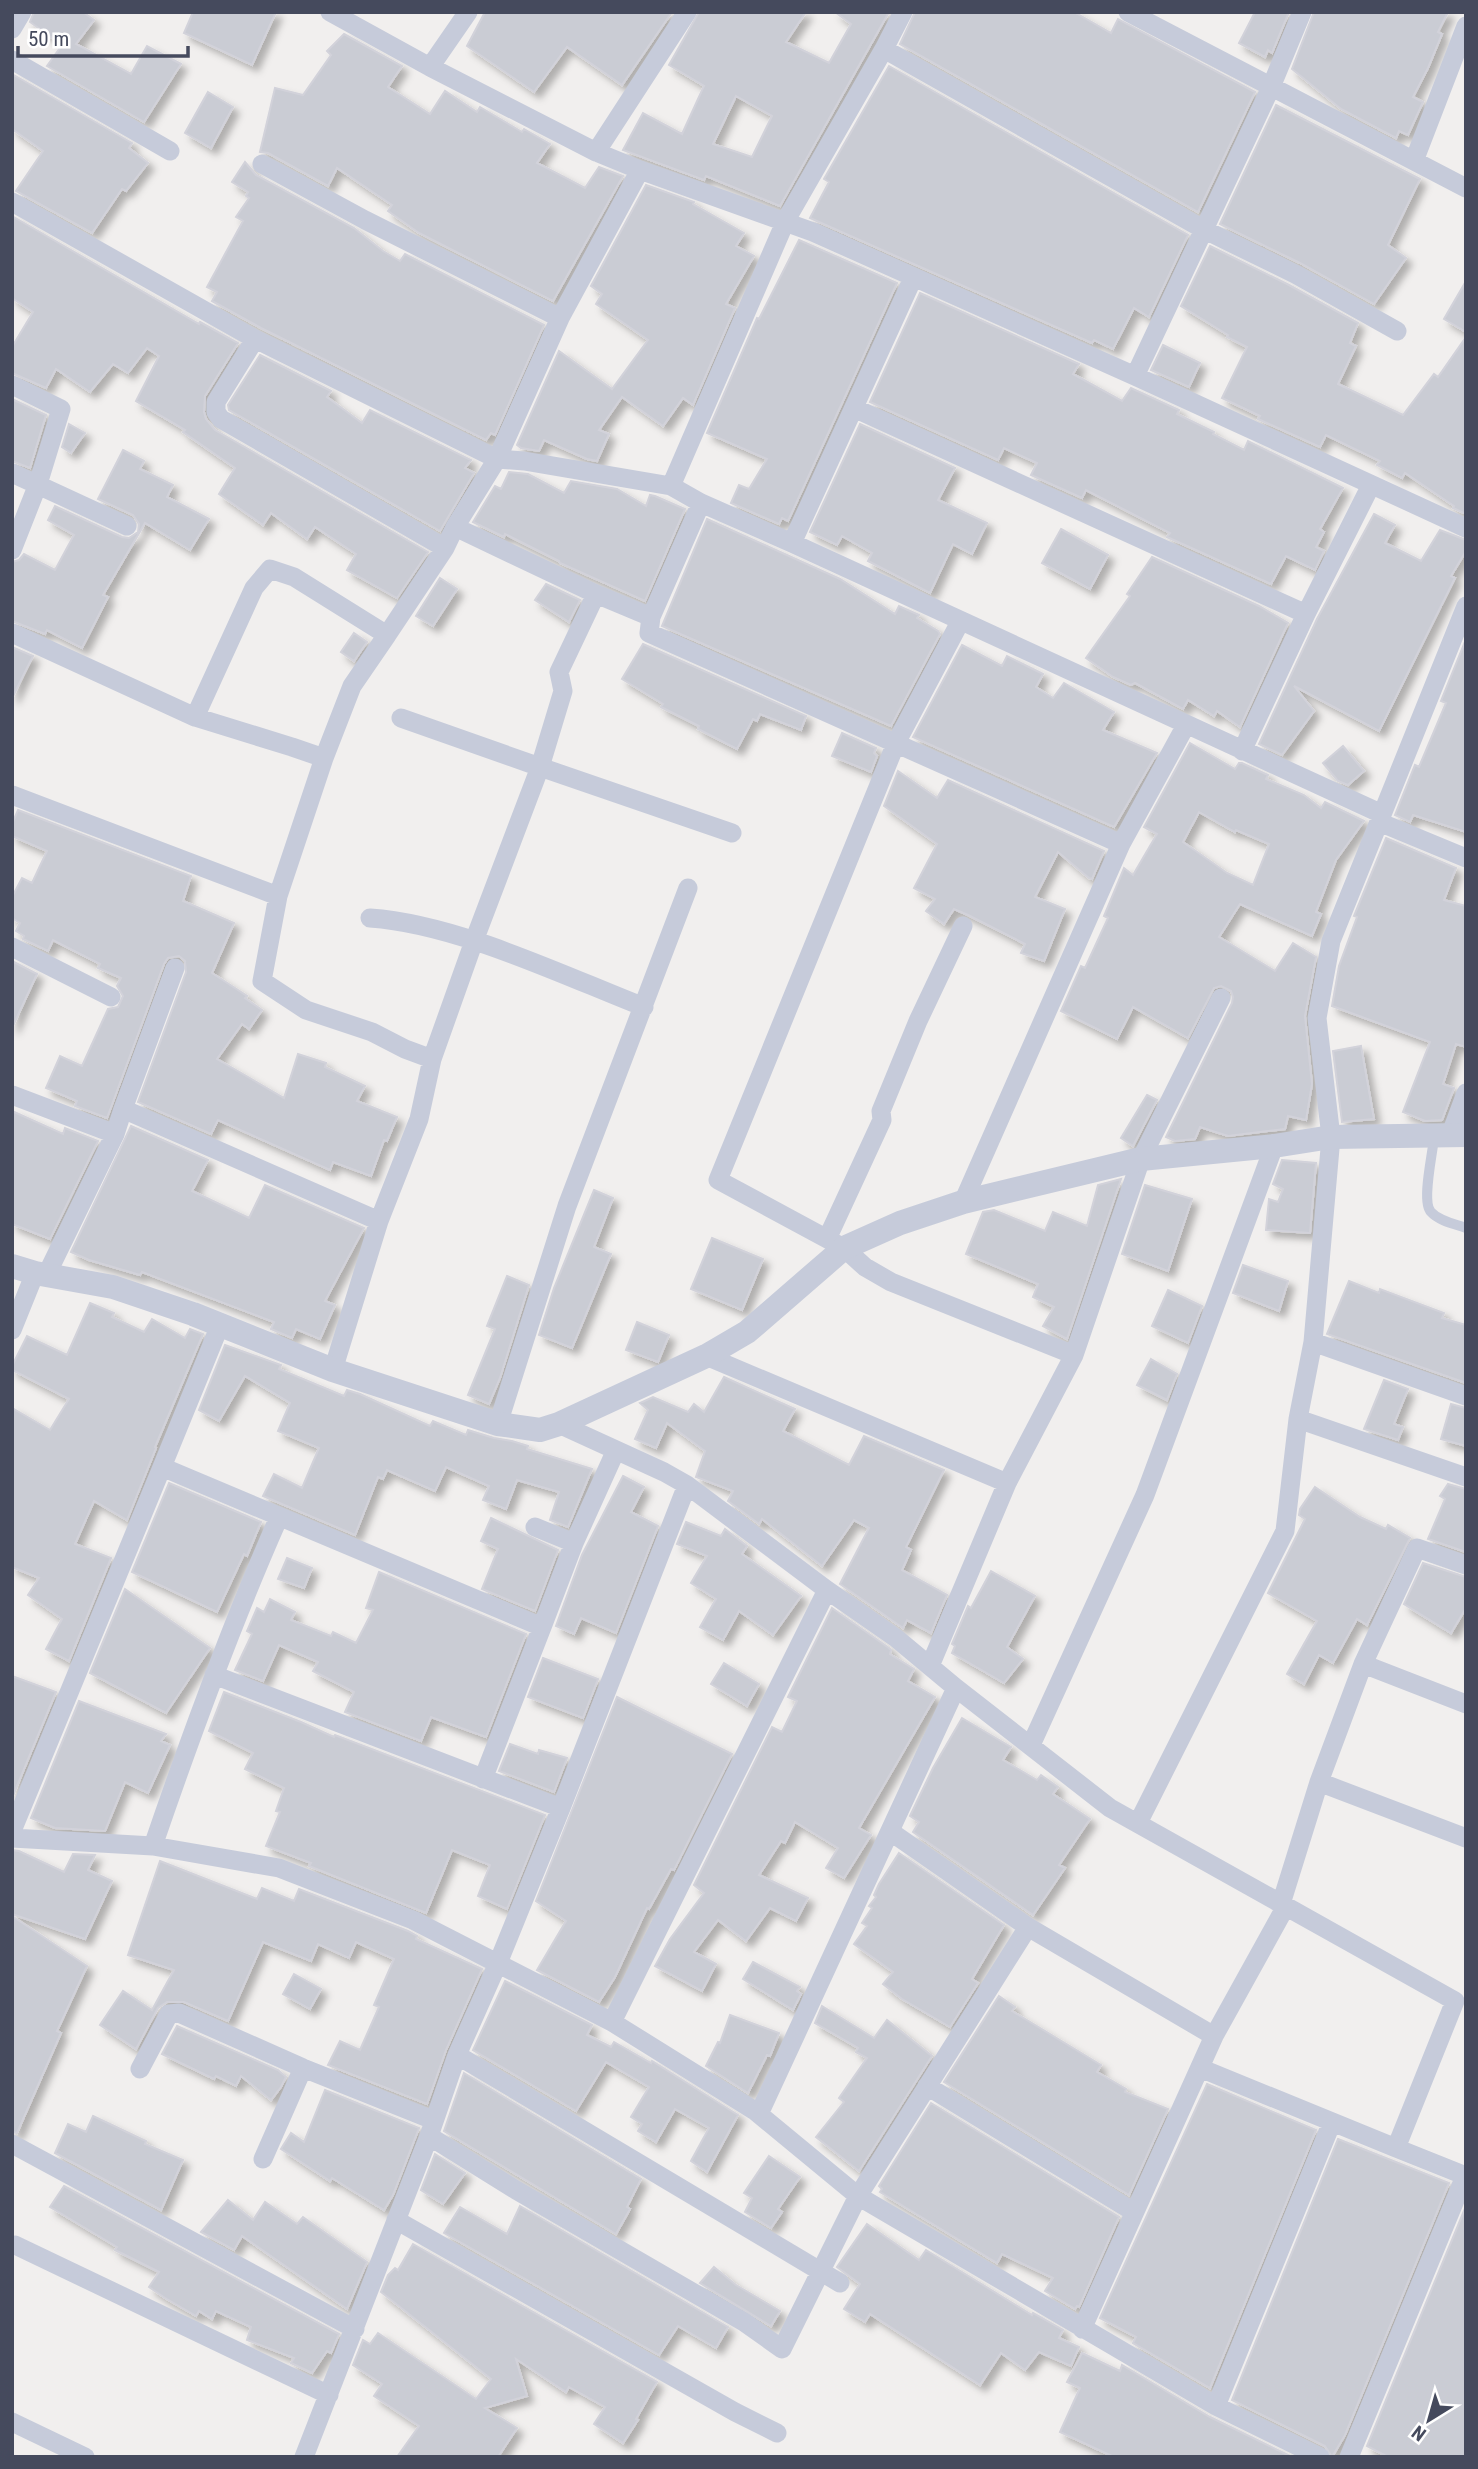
<svg xmlns="http://www.w3.org/2000/svg" width="1478" height="2469" font-family="'Roboto Condensed',sans-serif">
<style>
.building{fill:#caccd4;stroke:#d2d2da;stroke-width:2;fill-rule:evenodd;filter:url(#shadow)}
.lines{fill:none;stroke-linecap:round;stroke-linejoin:round}
.service{stroke:#c6cbda;stroke-width:10}
.minor{stroke:#c6cbda;stroke-width:19}
.tertiary{stroke:#c6cbda;stroke-width:24}
</style>
<defs>
<filter id="shadow"><feDropShadow dx="6" dy="6" stdDeviation="3.5" flood-color="#0004"/></filter>
</defs>
<rect width="100%" height="100%" fill="#f1efee"/>
<path class="building" d="M34,12H83L94,20L76,44L131,74L147,46L181,64L144,122L47,66L62,45L30,22Z
M193,12H276L252,65L184,33Z
M485,12H672L622,85L567,47L534,92L467,46Z
M699,12H806L786,42L829,63L851,24L835,12H889L780,206L706,176L704,180L623,150L643,113L682,134L704,86L669,65ZM736,96L772,116L752,157L713,144Z
M915,12H1074L1111,33L1118,19L1255,92L1198,212L900,44Z
M1255,12H1289L1272,53L1268,50L1265,57L1239,43Z
M1314,12H1448L1438,32L1442,34L1428,68L1413,97L1423,102L1408,135L1399,131L1396,138L1341,109L1292,69Z
M344,34L402,66L388,87L430,114L445,91L477,112L480,107L522,132L524,129L550,144L537,163L585,188L599,167L623,176L553,301L419,233L388,211L392,205L337,168L328,186L268,153L260,152L275,88L303,95L331,55L327,51Z
M889,66L1188,235L1149,317L1134,308L1113,349L1094,340L1092,343L810,218L829,182L824,179Z
M12,74L132,143L129,148L148,163L126,191L122,189L92,233L16,191L43,151L12,129Z
M208,92L233,107L211,148L185,133Z
M1276,105L1420,179L1388,245L1406,258L1374,304L1300,263L1220,224Z
M245,162L256,175L354,228L383,251L400,261L405,254L544,325L495,435L491,433L486,440L261,328L212,301L217,292L207,287L243,221L236,217L249,198L246,196L248,192L232,182Z
M646,185L694,202L693,204L744,233L736,246L754,256L726,304L735,308L693,405L683,398L663,426L622,397L599,430L609,434L597,461L587,459L544,440L539,451L521,448L517,445L559,351L612,389L648,340L596,304L602,294L591,286Z
M12,216L199,324L200,322L238,343L205,396L204,412L206,419L215,430L428,552L397,598L347,570L356,554L315,527L307,539L271,513L263,525L219,494L235,468L183,432L185,430L136,401L159,356L147,348L128,373L113,364L90,392L56,369L46,388L12,373V347L33,312L12,298Z
M799,240L897,283L788,521L782,518L779,524L731,503L739,485L749,489L767,459L707,433L757,318L759,319Z
M1210,246L1289,285L1358,323L1350,343L1356,346L1338,384L1403,415L1434,374L1438,377L1466,337V514L1453,508L1454,506L1405,473L1402,478L1377,465L1380,461L1326,435L1320,447L1258,419L1260,416L1222,398L1247,347L1227,337L1228,335L1181,306Z
M1466,281V332L1444,319Z
M920,293L1079,364L1073,374L1122,401L1131,388L1179,410L1177,414L1214,432L1213,434L1244,450L1248,441L1343,488L1320,529L1324,532L1316,547L1324,551L1315,570L1286,556L1271,584L1167,537L1170,533L1086,490L1082,498L1031,475L1037,463L1004,448L998,460L870,402Z
M1163,345L1200,363L1189,387L1151,370Z
M260,355L331,391L327,397L362,423L370,410L471,460L465,468L474,473L440,531L229,410L228,405Z
M12,399L46,415L30,468L12,461Z
M69,424L85,433L71,453L62,447Z
M860,424L955,468L938,500L987,523L972,554L953,544L930,593L868,561L872,553L842,536L837,545L810,532Z
M123,450L144,461L140,469L173,485L167,497L209,519L190,550L145,523L103,595L108,597L82,648L47,630L45,634L12,621V562L19,560L24,554L55,570L74,535L48,520L55,506L122,537L129,538L138,532L139,524L133,515L98,499Z
M509,472L528,474L564,493L571,481L617,489L646,506L650,495L655,496L685,509L645,601L560,563L559,561L505,534L504,537L473,522L495,486L501,489Z
M1374,514L1395,525L1385,543L1421,561L1440,530L1466,540V551L1451,576L1455,578L1379,731L1294,686L1314,711L1282,755L1259,744L1317,619Z
M707,519L840,579L895,614L899,606L919,615L917,618L938,631L940,634L891,726L662,626Z
M1061,529L1108,555L1090,589L1042,563Z
M1152,557L1259,606L1288,623L1240,727L1217,711L1214,716L1188,700L1183,709L1135,683L1131,685L1113,677L1086,658L1130,596L1127,594Z
M440,578L457,589L433,626L416,616Z
M546,584L580,600L569,622L535,600Z
M354,633L367,642L354,661L341,652Z
M1466,639V832L1413,815L1410,822L1395,815L1415,765L1419,767L1446,703L1441,701Z
M643,644L806,716L801,730L760,714L757,721L753,719L737,749L698,729L699,726L661,707L663,704L622,679Z
M962,645L1002,666L1007,656L1043,674L1036,687L1053,698L1064,683L1114,712L1103,730L1157,753L1114,827L913,737Z
M12,647L33,656L12,698Z
M842,733L876,748L874,753L877,756L871,772L832,756Z
M1190,743L1235,769L1239,763H1242L1268,775L1266,779L1304,795L1321,808L1325,802L1364,821L1336,860L1316,912L1321,914L1312,936L1240,904L1219,937L1275,971L1293,943L1316,957L1305,1016L1312,1084L1306,1120L1288,1116L1285,1129L1228,1136L1200,1127L1195,1139L1175,1141L1166,1137L1232,1003L1233,997L1231,991L1221,986L1214,988L1188,1038L1133,1007L1117,1039L1061,1011L1081,966L1085,968L1108,918L1104,916L1124,868L1133,875L1157,834L1144,827ZM1199,812L1235,832L1236,830L1269,844L1253,885L1227,873L1183,842Z
M1343,746L1364,771L1348,785L1338,781L1323,763Z
M898,771L937,798L948,780L1104,851L1092,879L1089,878L1058,852L1035,897L1065,909L1044,961L1021,953L1025,944L968,915L954,909L944,924L926,911L935,899L914,888L937,844L884,806Z
M18,810L191,876L183,901L234,923L212,973L247,996L245,998L262,1010L249,1029L242,1024L217,1059L284,1098L298,1054L326,1063L325,1067L365,1086L357,1101L397,1117L387,1141L384,1140L371,1176L333,1162L330,1170L218,1120L211,1134L138,1102L186,972L185,961L179,956L168,958L164,964L107,1118L75,1106L77,1101L46,1088L60,1056L82,1066L108,1009L118,1007L123,996L117,986L121,978L98,968L100,964L53,940L48,951L23,939L24,936L16,931L20,923L12,918V897L22,878L32,883L47,851L12,836V824Z
M1386,838L1456,868L1444,900L1466,906V1047L1456,1044L1443,1084L1454,1088L1442,1120L1425,1121L1403,1112L1430,1042L1332,1006L1339,966L1357,917L1354,916Z
M12,961L37,974L12,1028Z
M1361,1046L1374,1119L1342,1122L1333,1051Z
M1147,1095L1157,1100L1133,1146L1121,1138Z
M12,1111L63,1134L65,1128L98,1141L50,1239L12,1224Z
M131,1126L208,1160L192,1191L249,1218L265,1185L364,1228L325,1301L335,1305L320,1339L296,1329L292,1338L271,1329L274,1322L142,1272L140,1275L89,1260L71,1252Z
M1282,1160L1316,1163L1310,1233L1266,1230L1269,1199L1278,1202L1283,1189L1273,1184Z
M1121,1179L1067,1339L1043,1326L1054,1307L1033,1297L1038,1284L966,1254L983,1212L994,1210L1045,1231L1053,1212L1087,1226L1098,1185Z
M1145,1185L1192,1199L1168,1271L1122,1254Z
M594,1190L613,1198L594,1247L611,1254L572,1348L539,1335L554,1288Z
M712,1238L763,1259L742,1310L691,1289Z
M1243,1265L1288,1281L1279,1311L1233,1293Z
M507,1276L529,1285L500,1378L489,1404L468,1395L495,1329L487,1326Z
M1349,1281L1379,1293L1380,1289L1444,1313L1442,1318L1466,1325V1383L1327,1334Z
M1168,1290L1202,1306L1188,1343L1152,1326Z
M90,1303L114,1313L112,1317L144,1332L152,1319L185,1338L190,1329L203,1334L155,1447L156,1448L127,1520L94,1501L75,1544L111,1558L69,1661L46,1649L62,1619L28,1595L39,1578L12,1567V1408L50,1430L69,1399L12,1370V1366L27,1336L67,1355Z
M637,1322L669,1335L658,1362L626,1350Z
M225,1345L281,1365L279,1369L344,1396L347,1390L360,1394L430,1426L433,1421L466,1435L468,1430L494,1438L512,1441L528,1446L527,1449L592,1469L568,1527L550,1520L559,1492L517,1480L506,1509L483,1500L489,1486L446,1467L435,1491L387,1470L383,1479L378,1477L355,1535L263,1496L274,1474L302,1488L319,1448L278,1431L290,1403L245,1376L219,1421L199,1410Z
M1151,1359L1177,1374L1167,1400L1137,1385Z
M724,1377L795,1409L783,1431L849,1465L864,1436L944,1470L906,1547L911,1550L902,1570L947,1595L931,1633L907,1620L903,1628L840,1584L869,1528L854,1520L822,1566L762,1519L759,1524L728,1501L733,1491L696,1477L705,1451L667,1423L656,1448L635,1439L648,1410L640,1403L653,1397L688,1412L694,1404L704,1412Z
M1384,1380L1408,1389L1394,1424L1403,1427L1398,1440L1364,1429Z
M1451,1404L1466,1408V1446L1441,1439Z
M623,1476L644,1487L631,1512L658,1526L616,1633L581,1618L574,1634L556,1626L582,1555Z
M169,1483L261,1522L247,1556L244,1554L217,1612L132,1572Z
M1448,1484L1466,1489V1552L1428,1539L1445,1499L1440,1496Z
M1315,1487L1360,1517L1386,1529L1388,1525L1410,1538L1367,1625L1357,1619L1333,1663L1319,1655L1304,1684L1287,1674L1317,1621L1268,1593L1305,1519L1299,1515L1300,1509Z
M491,1518L558,1550L535,1611L482,1589L498,1549L481,1541Z
M686,1522L721,1536L725,1529L747,1546L742,1554L801,1596L773,1635L739,1611L723,1640L700,1627L716,1599L691,1583L707,1556L677,1544Z
M287,1558L312,1568L304,1588L278,1579Z
M1423,1563L1466,1577V1608L1451,1633L1404,1604Z
M991,1571L1035,1596L1007,1647L1023,1659L1004,1683L952,1653L955,1646L952,1644L968,1606L971,1608Z
M379,1572L526,1634L486,1737L431,1717L421,1741L345,1712L354,1692L313,1671L318,1662L279,1645L263,1681L235,1670L252,1634L247,1631L257,1608L264,1612L270,1599L295,1612L291,1620L331,1636L333,1632L356,1643L373,1610L366,1608Z
M125,1589L210,1648L166,1713L90,1673Z
M832,1608L889,1648L891,1650L890,1654L914,1669L908,1681L935,1697L859,1828L871,1835L844,1878L826,1868L838,1848L795,1822L785,1843L781,1841L759,1875L808,1898L796,1921L770,1908L746,1941L718,1920L694,1952L716,1964L702,1991L655,1966L670,1939L704,1893L694,1885L772,1727L782,1732L797,1701L788,1697Z
M543,1658L598,1679L583,1718L528,1697Z
M724,1663L759,1684L747,1706L711,1684Z
M12,1676L56,1692L12,1798Z
M224,1692L301,1722L334,1737L335,1735L545,1815L507,1909L478,1896L490,1865L452,1850L426,1913L309,1866L311,1863L266,1846L280,1812L276,1811L284,1788L245,1769L253,1753L209,1731Z
M617,1697L732,1754L674,1870L671,1869L649,1909L647,1908L615,1977L599,2002L537,1970L566,1921L536,1901Z
M79,1701L166,1734L161,1741L170,1745L148,1793L125,1782L105,1831L55,1828L31,1818Z
M962,1718L1011,1747L1003,1760L1037,1780L1041,1775L1058,1787L1053,1794L1090,1819L1059,1865L1065,1868L1033,1915L913,1832L919,1822L910,1816L933,1768Z
M510,1744L538,1754L539,1750L567,1758L554,1792L499,1771Z
M12,1850L19,1851L64,1872L73,1854L95,1855L88,1870L112,1881L85,1939L12,1914Z
M899,1853L1004,1925L972,1979L978,1983L950,2027L902,1999L883,1984L893,1972L854,1944L867,1926L862,1923L872,1908L869,1906L876,1897L874,1895L879,1884Z
M160,1861L257,1899L262,1888L294,1901L299,1889L408,1931L417,1936L416,1939L482,1969L446,2050L427,2104L328,2065L340,2041L360,2050L379,2007L374,2005L394,1959L356,1942L349,1958L318,1944L311,1961L263,1942L228,2021L184,2002H167L158,2008L136,2049L100,2025L123,1991L152,2010L174,1970L128,1955Z
M12,1916L87,1966L57,2031L61,2033L17,2133L12,2132Z
M753,1962L800,1987L797,1991L801,1994L793,2010L743,1979Z
M294,1974L321,1989L310,2009L283,1994Z
M505,1981L592,2025L587,2035L611,2047L614,2042L651,2063L652,2061L738,2115L707,2172L691,2161L709,2128L675,2109L656,2142L638,2131L642,2124L631,2117L649,2087L606,2062L576,2111L473,2050Z
M999,1996L1015,2007L1012,2011L1101,2065L1097,2072L1126,2089L1125,2092L1168,2109L1129,2195L944,2082Z
M822,2006L874,2038L887,2020L932,2056L859,2171L816,2137L844,2102L839,2098L867,2058L856,2052L858,2048L815,2023Z
M730,2015L779,2033L770,2056L767,2055L748,2093L706,2066L718,2042L720,2043Z
M177,2026L278,2070L286,2077L281,2087L271,2100L241,2076L236,2086L216,2076L214,2079L162,2054Z
M464,2073L641,2179L627,2207L630,2209L616,2234L444,2131Z
M1207,2084L1316,2130L1210,2388L1133,2343L1136,2337L1100,2318Z
M325,2090L419,2128L393,2195L384,2210L332,2178L330,2181L281,2149L291,2133L304,2142Z
M931,2103L1119,2217L1079,2307L1077,2306L1075,2309L1045,2291L1053,2278L1002,2254L997,2263L880,2192L882,2189L879,2186Z
M93,2116L146,2141L145,2144L183,2160L161,2210L55,2153L68,2124L86,2132Z
M1338,2139L1449,2183L1345,2435L1332,2457L1325,2446L1232,2400Z
M435,2154L465,2173L443,2204L421,2190Z
M769,2156L800,2177L778,2209L782,2212L771,2228L745,2212L752,2198L744,2193Z
M64,2186L339,2334L331,2353L327,2351L312,2373L291,2363L294,2358L247,2340L251,2327L216,2311L212,2319L199,2311L196,2316L165,2298L149,2287L159,2272L115,2250L117,2247L50,2207Z
M228,2200L253,2220L265,2202L297,2224L303,2217L367,2262L347,2309L242,2236L234,2250L201,2232Z
M520,2206L728,2327L716,2348L678,2326L659,2355L444,2233L460,2207L507,2234Z
M1466,2206V2457H1388L1367,2446Z
M867,2224L919,2260L926,2250L1032,2315L1033,2313L1063,2330L1059,2338L1079,2347L1071,2366L1039,2352L1025,2370L1001,2353L980,2385L870,2314L865,2322L844,2309L860,2284L837,2267Z
M413,2244L657,2382L636,2419L638,2420L623,2443L594,2424L605,2407L569,2387L566,2392L516,2359L527,2396L485,2408L517,2428L498,2457H397L419,2426L374,2396L382,2384L353,2365L363,2340L370,2344L378,2333L476,2399L491,2379L381,2292L388,2275L395,2268L398,2270Z
M714,2267L736,2285L780,2311L771,2326L700,2283Z
M1082,2353L1120,2371L1122,2365L1210,2417L1292,2457H1114L1060,2432L1080,2388L1067,2382Z"/>
<g class="lines">
<path class="service" d="M1434,1137C1433,1153 1421,1202 1431,1212C1439,1221 1455,1224 1466,1228"/>
<path class="minor" d="M330,12L430,67L596,152L640,170L813,232L1135,376L1466,528
M1128,12L1466,188
M12,29L22,12
M884,49L1203,229L1295,274L1397,331
M12,60L170,151
M430,67L468,12
M596,152L687,12
M1414,161L1466,26
M262,164L365,220L560,318
M640,170L560,318L497,459L455,527L596,594L559,672L563,691L540,767L732,833
M12,202L255,339L497,459L524,461L671,486L701,503L792,543L1382,814
M255,339L216,402V412L221,419L445,548L455,527
M1135,376L1271,87L1302,12
M12,385L61,409L38,484L12,550
M854,408L1306,614
M12,473L127,526
M671,486L786,220L884,49L903,12
M792,543L913,278
M596,594L651,617L649,633L1121,844
M651,617L701,503
M960,622L896,743L718,1180L844,1248L865,1267L891,1282L1074,1355
M12,633L195,717L254,588L270,569L294,577L387,635L352,686L324,758
M387,635L445,548
M195,717L292,747L324,758L278,896L262,981L306,1010L372,1032L405,1049L432,1059L419,1119L379,1221L333,1370
M401,718L540,767L474,941L432,1059
M1242,751L1306,614L1371,485
M12,795L278,896
M1379,822L1466,858
M370,918C457,924 562,975 644,1007
M12,947L111,997
M12,1095L115,1134
M123,1109L175,968
M1450,1136L1466,1093
M963,1202L1121,844L1186,725
M827,1239L882,1120L881,1111L918,1021L963,926
M47,1274L115,1134L123,1109L379,1221
M12,1330L35,1273
M1313,1342L1466,1396
M706,1356L1007,1483
M1298,1419L1466,1477
M498,1424L567,1206L688,888
M559,1424L664,1472L687,1485L827,1590L896,1638L956,1688L1110,1808L1455,2001L1396,2148L1466,2176
M162,1467L220,1325
M574,1543L616,1450
M1363,1664L1466,1704
M930,1666L1007,1483L1074,1355L1141,1159L1221,998
M214,1675L561,1808
M1031,1745L1145,1495L1274,1146
M483,1779L542,1627
M1319,1782L1466,1838
M1138,1823L1285,1531L1298,1419L1313,1342L1331,1137L1317,1018L1331,941L1466,606
M12,1831L162,1467L542,1627L574,1543L535,1527
M891,1832L1028,1927L1214,2036
M12,1838L153,1846L279,1868L413,1920L612,2022L755,2111L858,2196L1216,2406L1320,2457
M153,1846C191,1735 231,1625 279,1517
M1281,1904L1319,1782L1363,1664L1417,1548L1466,1565
M612,2022L827,1590
M457,2055L840,2283
M1200,2068L1396,2148
M140,2069L169,2014L179,2013L303,2068L433,2120
M927,2086L1134,2212
M759,2114L956,1688
M429,2136L516,2190L744,2322L782,2349L858,2196L1028,1927
M12,2144L355,2329
M263,2159L303,2068
M396,2220L735,2412L777,2433
M15,2245L329,2395
M1082,2329L1214,2036L1286,1906
M1216,2406L1332,2122
M12,2422L85,2457
M304,2457L429,2136L457,2055L498,1963L561,1808L687,1485
M1349,2457L1465,2176"/>
<path class="tertiary" d="M12,1266L35,1273L113,1287L193,1314L333,1370L498,1424L540,1430L559,1424L706,1356L747,1332L844,1248L900,1223L963,1202L1141,1159L1274,1146L1331,1137L1466,1135"/>
</g>
<rect width="1478" height="2469" fill="none" stroke="#454a5d" stroke-width="28"/>
<g transform="translate(1429 2420) rotate(217)" stroke="#ffffff" stroke-width="5" paint-order="stroke">
<path d="M0-5L12 26L0 18L-12 26Z" fill="#454a5d"/>
<text y="-10" font-size="19" font-weight="bold" text-anchor="middle" fill="#454a5d">N</text>
</g>
<path d="M18 46v10h170v-10" fill="none" stroke="#454a5d" stroke-width="3.5"/>
<text x="28" y="46" font-size="21" fill="#454a5d" stroke="#ffffff" stroke-width="5" paint-order="stroke">50 m</text>
</svg>
